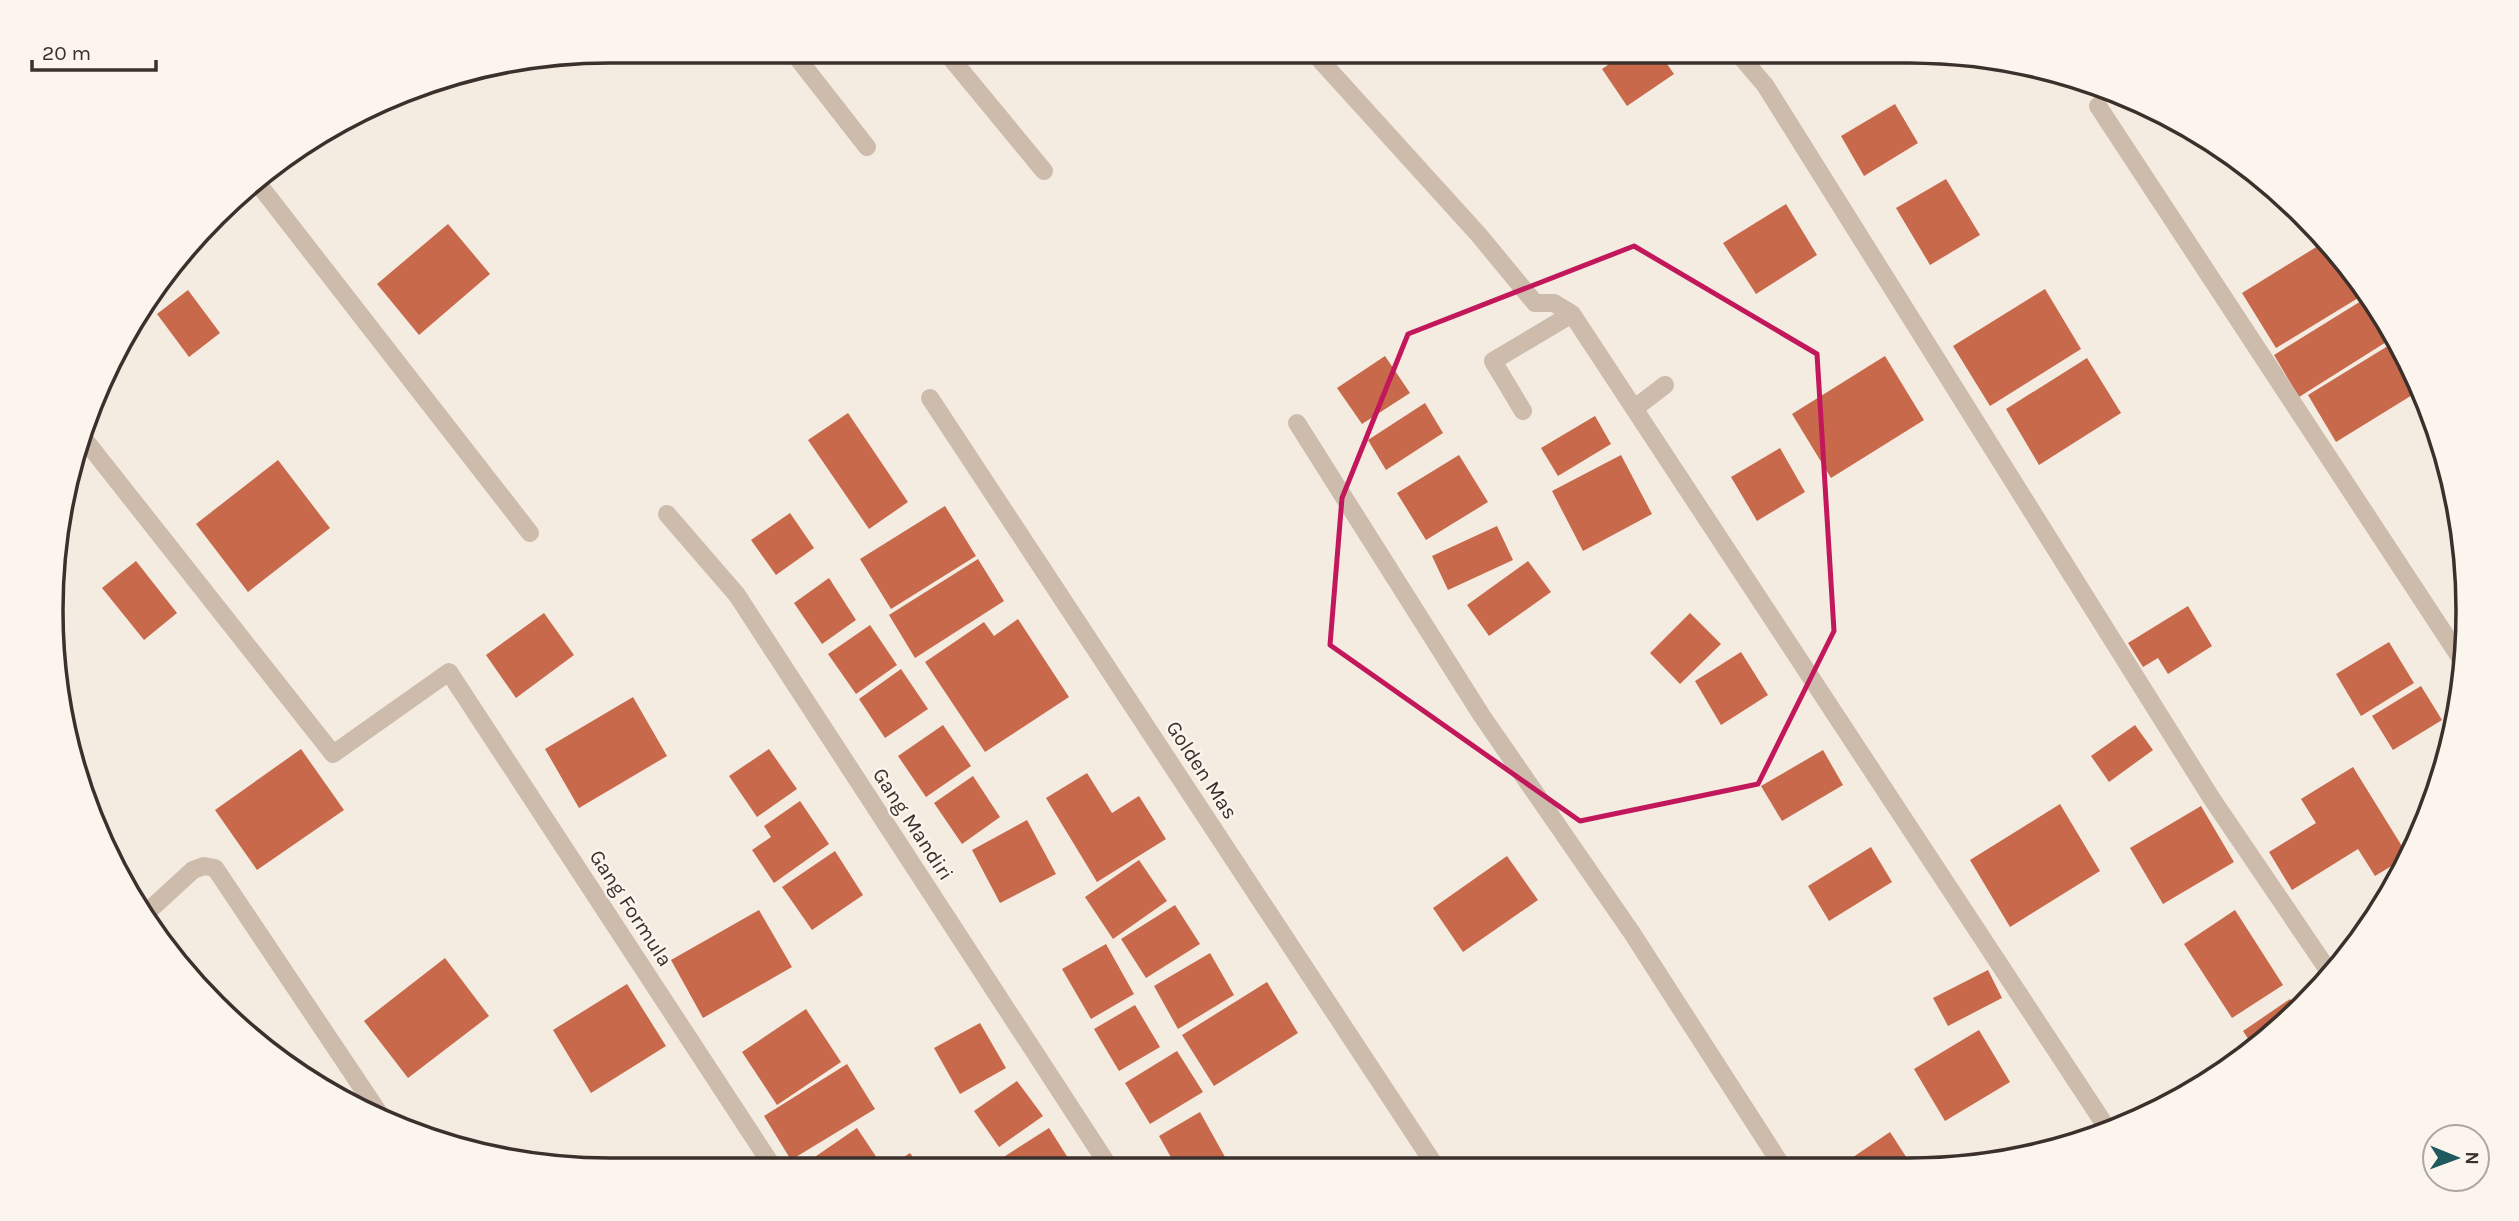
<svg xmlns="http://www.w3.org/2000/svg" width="2519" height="1221" font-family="Karla,sans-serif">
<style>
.building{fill:#c8694b}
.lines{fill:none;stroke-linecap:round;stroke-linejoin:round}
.minor{stroke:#cdbbac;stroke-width:18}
.marked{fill:none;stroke:#c2185b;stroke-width:5;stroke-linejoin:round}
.labels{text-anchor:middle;stroke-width:5;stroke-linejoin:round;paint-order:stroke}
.street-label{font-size:21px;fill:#3b302b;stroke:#fbf5ee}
.rim{fill:none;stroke:#3b302b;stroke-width:3.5}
</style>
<rect width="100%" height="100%" fill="#f4ebe1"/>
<path class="building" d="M1628,51H1658L1674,74L1627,106L1602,69Z
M1895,104L1918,143L1864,176L1841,136Z
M1946,179L1980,235L1930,265L1896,208Z
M1786,204L1817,255L1756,294L1723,243Z
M448,224L490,274L419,335L377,284Z
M2326,241L2368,292L2276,348L2242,293Z
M2045,289L2081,349L1990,406L1953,346Z
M188,290L220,333L189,357L157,314Z
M2366,298L2391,339L2299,397L2274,355Z
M2396,341L2422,389L2336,442L2308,395Z
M1385,356L1410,393L1362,424L1337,388Z
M1885,356L1924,420L1831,478L1792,414Z
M2087,358L2121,413L2039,465L2006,409Z
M1425,403L1443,433L1386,470L1368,440Z
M848,413L908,502L869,529L808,440Z
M1595,416L1611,444L1558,476L1541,448Z
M1780,448L1805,492L1757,521L1731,477Z
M1459,455L1488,502L1426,540L1397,493Z
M1621,455L1652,514L1583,551L1552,491Z
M278,460L330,528L248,592L196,524Z
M945,506L976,556L891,609L860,559Z
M790,513L814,548L776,575L751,540Z
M1497,526L1513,560L1448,590L1432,556Z
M978,559L1004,601L915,658L889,615Z
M136,561L177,613L144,640L102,588Z
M1528,561L1551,592L1489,636L1467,605Z
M829,578L856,620L822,644L794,603Z
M2188,606L2212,646L2168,674L2158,658L2143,667L2128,643Z
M544,613L574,655L516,698L486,655Z
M1690,613L1721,644L1680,684L1650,653Z
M1018,619L1069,697L985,752L925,662L984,622L994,636Z
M870,625L897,665L856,694L828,654Z
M2389,642L2414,683L2361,716L2336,674Z
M1741,652L1768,695L1721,725L1695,681Z
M901,669L928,709L885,738L859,699Z
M2421,686L2442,720L2393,750L2372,716Z
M633,697L667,756L579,808L545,749Z
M943,725L971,766L926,797L898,756Z
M2135,725L2153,750L2109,782L2091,756Z
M301,749L344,810L257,870L215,810Z
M769,749L797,789L757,817L729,776Z
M1823,750L1843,785L1782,821L1761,786Z
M2353,767L2408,856L2375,876L2358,849L2292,890L2269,852L2316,823L2301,799Z
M1087,773L1112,813L1139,796L1166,839L1097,882L1046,798Z
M973,776L1000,817L962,844L934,803Z
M800,801L829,844L774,883L752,850L771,837L764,826Z
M2060,804L2100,871L2010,927L1970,860Z
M2201,806L2234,862L2163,904L2130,848Z
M1027,820L1056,874L1000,903L972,850Z
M1871,847L1892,882L1829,921L1808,886Z
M835,851L863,895L812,930L782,887Z
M1507,856L1538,900L1463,952L1433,908Z
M1139,860L1167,901L1113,939L1085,897Z
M1175,905L1200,944L1146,978L1121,939Z
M759,910L792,967L703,1018L671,960Z
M2235,910L2283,985L2232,1018L2184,944Z
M1106,944L1134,994L1091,1019L1062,969Z
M1210,953L1234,995L1178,1029L1154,986Z
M445,958L489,1016L408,1078L364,1021Z
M1988,970L2002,998L1948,1026L1933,998Z
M1267,982L1298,1033L1214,1086L1182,1035Z
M627,984L666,1046L591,1093L553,1030Z
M2290,999L2296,1008L2255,1049L2243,1031Z
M1135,1005L1160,1047L1119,1071L1094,1029Z
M806,1009L841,1062L777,1105L742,1052Z
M980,1023L1006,1068L960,1094L934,1048Z
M1979,1030L2010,1082L1945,1121L1914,1069Z
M1177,1051L1203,1092L1150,1124L1125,1083Z
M847,1064L875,1109L791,1160L764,1116Z
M1017,1081L1043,1116L999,1147L974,1111Z
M1200,1112L1230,1166L1226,1168H1177L1159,1136Z
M857,1128L879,1161L866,1169L810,1170L806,1163Z
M1049,1128L1075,1169H1005L999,1160Z
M1890,1132L1912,1166H1840Z
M910,1153L921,1169H886Z"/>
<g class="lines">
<path class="minor" d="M792,51L867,147
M945,51L1044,171
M1312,51L1478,234L1535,303H1554L1572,314L2109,1131
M1736,51L1765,85L2212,799L2330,973
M2098,106L2463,662
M256,181L530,533
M930,398L1436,1167
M1635,408L1665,385
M1523,411L1493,361L1572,314
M1297,423L1482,716L1632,933L1782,1166
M81,435L333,754L449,672L775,1170
M667,514L737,595L1110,1168
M144,915L193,870L204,866L215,868L383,1119"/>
</g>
<path class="marked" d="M1634,246L1817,354L1834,631L1758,784L1580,821L1330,645L1342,498L1408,334Z"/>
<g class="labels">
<g class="street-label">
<text transform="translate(1202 770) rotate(57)" y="7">Golden Mas</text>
<text transform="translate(913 824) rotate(57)" y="7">Gang Mandiri</text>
<text transform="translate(631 908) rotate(57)" y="7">Gang Formula</text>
</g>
</g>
<path d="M0 0H2519V1221H0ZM610 63H1909A547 547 0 0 1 2456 610V611A547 547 0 0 1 1909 1158H610A547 547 0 0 1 63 611V610A547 547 0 0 1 610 63Z" fill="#fbf5ee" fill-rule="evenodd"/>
<path class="rim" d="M610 63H1909A547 547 0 0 1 2456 610V611A547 547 0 0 1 1909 1158H610A547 547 0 0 1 63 611V610A547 547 0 0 1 610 63Z"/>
<g transform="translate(2456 1158) rotate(91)"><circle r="33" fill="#fbf5ee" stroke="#aea6a0" stroke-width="2"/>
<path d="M0-5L12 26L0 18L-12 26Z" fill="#1f5a5e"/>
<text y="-10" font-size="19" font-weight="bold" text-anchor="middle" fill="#3b302b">N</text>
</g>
<path d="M32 60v10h124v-10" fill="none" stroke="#3b302b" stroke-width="3.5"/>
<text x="42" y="60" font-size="21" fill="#3b302b" stroke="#fbf5ee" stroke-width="5" paint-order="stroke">20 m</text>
</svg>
